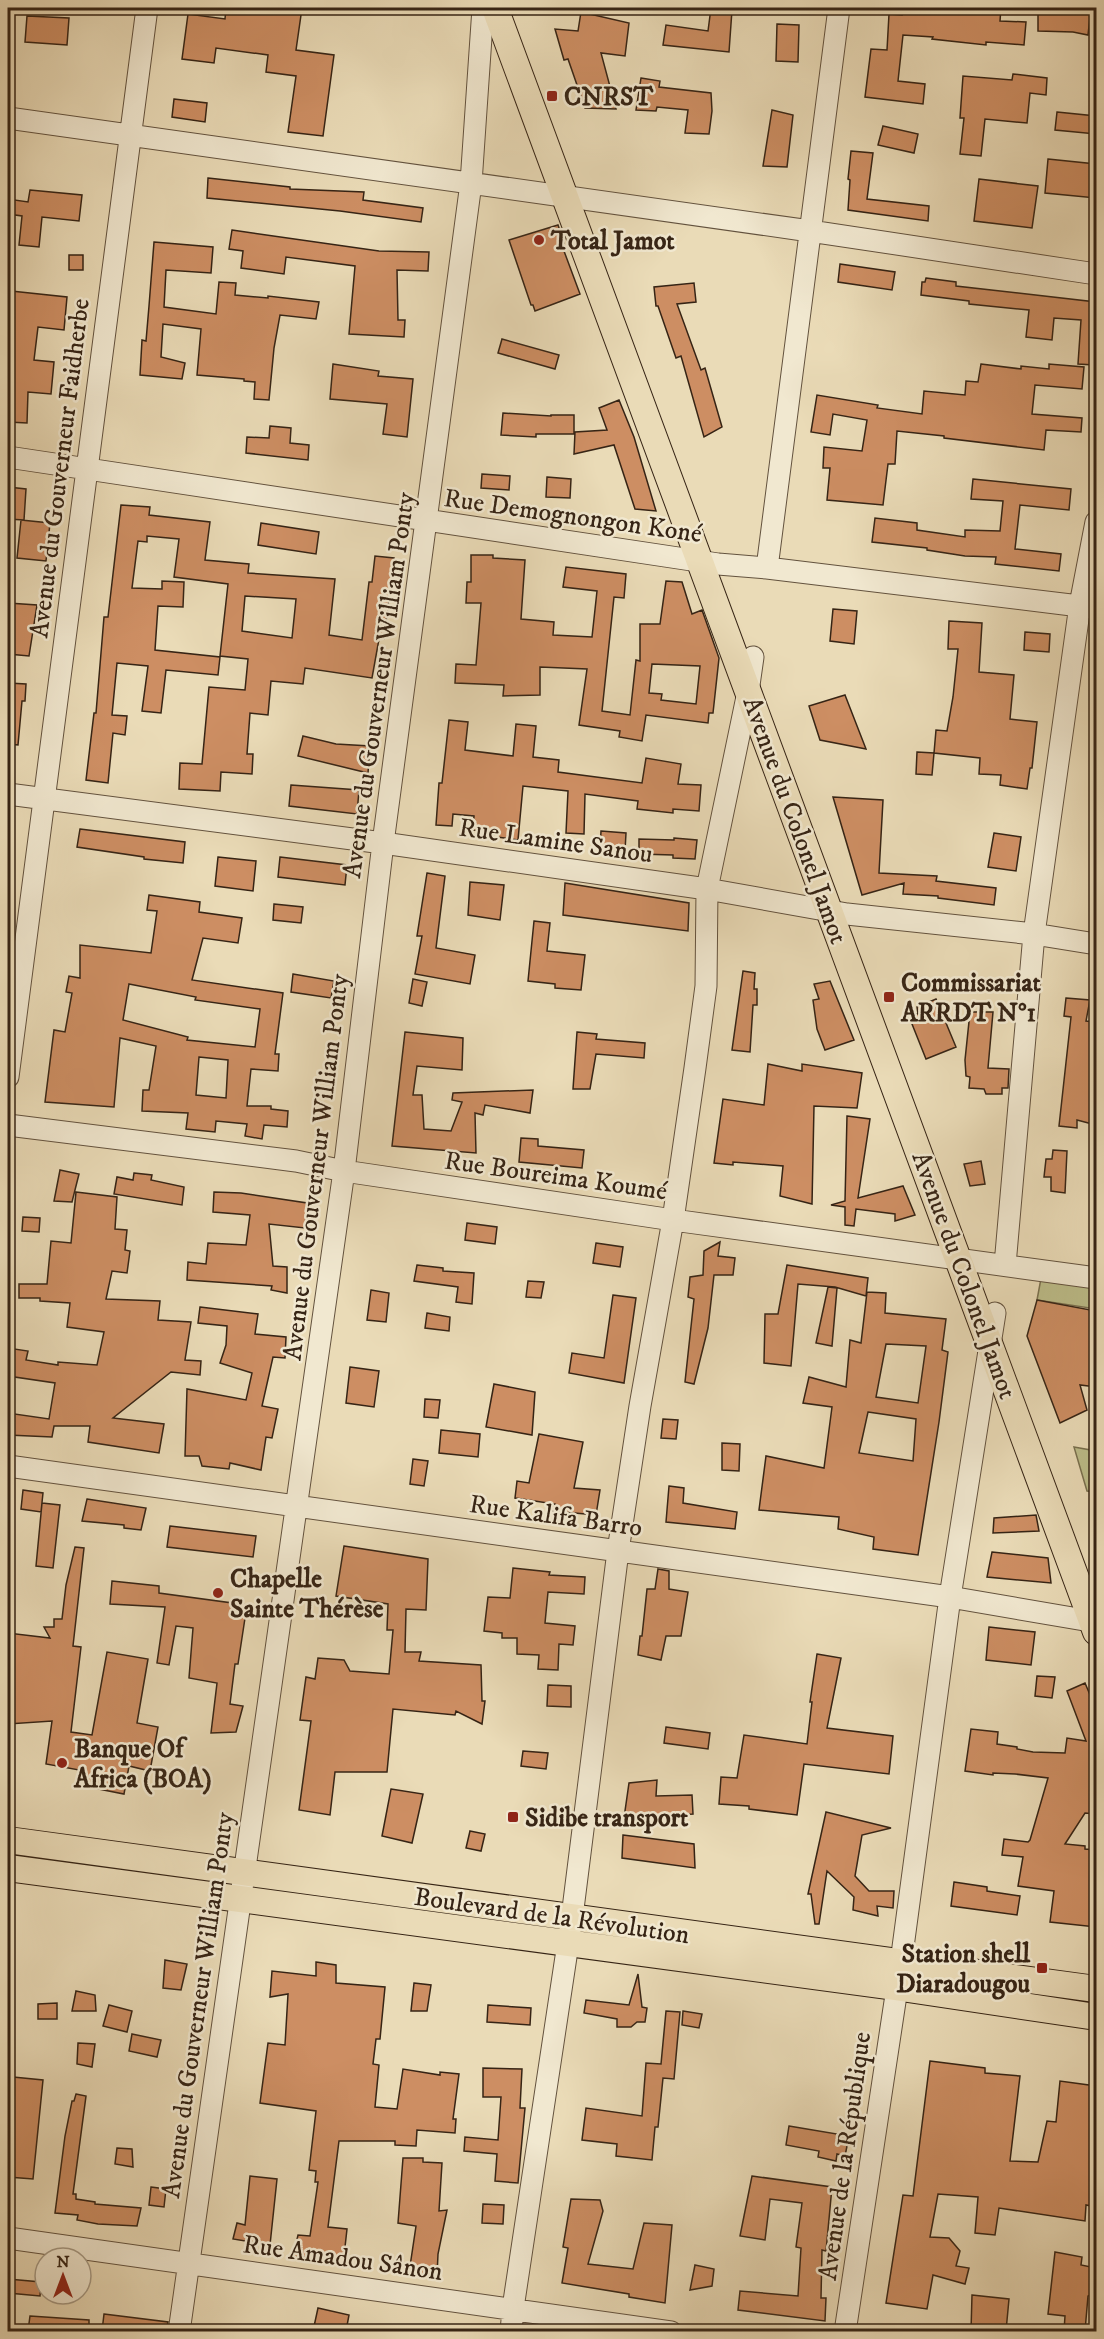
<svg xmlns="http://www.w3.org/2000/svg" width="1104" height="2339" font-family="'IM FELL DW Pica',serif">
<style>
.green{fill:#bdbe8a;stroke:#7a7150;stroke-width:1.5}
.building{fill:#cd8e63;stroke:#362415;stroke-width:1.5;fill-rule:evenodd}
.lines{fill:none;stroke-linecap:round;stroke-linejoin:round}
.minor-casing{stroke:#63523e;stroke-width:23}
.major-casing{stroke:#362415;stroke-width:28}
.minor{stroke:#f1e8d0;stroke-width:21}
.major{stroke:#eadbb7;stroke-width:26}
.poi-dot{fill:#8f2418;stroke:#f1e8d0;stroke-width:2}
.labels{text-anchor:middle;stroke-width:5;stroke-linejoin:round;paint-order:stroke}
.poi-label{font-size:26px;font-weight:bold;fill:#362415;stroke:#f1e8d0;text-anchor:start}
.street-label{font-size:26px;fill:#362415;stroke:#f1e8d0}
</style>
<rect width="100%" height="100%" fill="#eadbb7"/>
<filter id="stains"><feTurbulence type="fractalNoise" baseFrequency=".00333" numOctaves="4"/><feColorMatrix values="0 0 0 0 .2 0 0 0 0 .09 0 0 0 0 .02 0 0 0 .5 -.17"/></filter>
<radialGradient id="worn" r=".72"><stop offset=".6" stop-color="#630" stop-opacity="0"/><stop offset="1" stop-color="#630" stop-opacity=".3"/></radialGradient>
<path class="green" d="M1042,1273L1096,1281V1309L1037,1300Z
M1074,1447L1096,1451V1492L1087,1491Z"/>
<path class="building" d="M226,8H302L296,50L334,55L323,136L288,132L296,76L266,72L268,55L216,48L214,63L182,59L188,14L225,19Z
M711,8L732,10L729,52L663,45L666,25L708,31Z
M902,8H1001L1000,21L1026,22L1024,45L986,42V45L932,39L933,37L903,35L898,81L925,84L923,104L865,97L871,49L887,50L889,14L902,15Z
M1074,8H1091L1088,35L1073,32L1038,31V12L1073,14Z
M581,12L629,23L625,56L601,53L616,109L585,108L568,59L564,60L555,29L578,31Z
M27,16L69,18L67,45L25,42Z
M777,24L799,25L798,62L776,61Z
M1013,74L1047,78L1046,95L1030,93L1027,123L985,119L981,156L960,154L964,118H960L963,76L1012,80Z
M641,78L660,81L659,87L711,93L712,111L709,134L685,133L688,110L657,107L656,111L636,110Z
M174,99L207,103L205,122L172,117Z
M772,110L793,115L787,167L763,166Z
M1057,112L1096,116V134L1055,130Z
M883,126L918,134L914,153L878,145Z
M851,151L873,153L867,199L929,206L928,221L848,210L850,180L848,179Z
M1048,159L1096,164V198L1045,193Z
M208,178L290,187V189L364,192L363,200L423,208L421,222L340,211L207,198Z
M979,179L1038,186L1032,228L974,221Z
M30,190L82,195L79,221L42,217L39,247L19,245L22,216L8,214V199L28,202Z
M558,225L564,243H561L580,294L535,311L533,305H531L509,240Z
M232,230L379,251L429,252L428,271L397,270L398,320H405L404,337L349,334L355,266L286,257L284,274L241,268L243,251L229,249Z
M154,242L213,247L211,273L166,270L164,307L216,314L219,282L236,283L235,295L268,298V296L319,302L316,319L280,315L274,348L269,400L254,399L255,382L244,381V379L197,375L201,329L163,324L161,357L185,363L182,379L140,375L142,340L146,341L149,306Z
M69,255H83V270H69Z
M840,264L895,272L892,290L838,282Z
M926,278L956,282V286L1096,302L1094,365L1078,364L1081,320L1054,318L1052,340L1026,337L1029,310L969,304V301L921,295L922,282H925Z
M694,283L696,302L677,304L701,370L705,368L722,427L704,437L681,356L676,358L658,306H656L654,287Z
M11,291L67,297L64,330L38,327L34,360L54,362L51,394L28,392L27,423L8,422V320Z
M502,339L559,355L555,369L498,353Z
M333,364L379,371L378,376L413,379L407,437L383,434L387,404L330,399Z
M981,364L1021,369V366L1049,369V364L1084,367L1082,389L1035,385L1032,414L1082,418L1081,432L1046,430L1044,450L944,438V436L897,431L895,464H888L883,505L827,500L830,468H823L824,447L862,451L867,420L833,414L830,435L811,432L817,395L878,405L877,408L922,414L924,391L965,395L966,381L978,382Z
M619,400L634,437L656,511L635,509L614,445L574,454L575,432L607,430L599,408Z
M503,413L551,416V415H574V434H536V437L501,435Z
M270,426L291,428L290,443L309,445L308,460L246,453L247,437L269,438Z
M482,474L510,476L509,490L481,488Z
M547,477L571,479L570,498L546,497Z
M973,479L1071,489L1069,510L1020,505L1015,549L1061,554L1059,571L995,564L996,557L965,556L927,550V548L872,542L875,518L917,523V530L965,537V530L1000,531L1003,501L971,499Z
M8,487L26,489L24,520L8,519Z
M121,505L150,507L149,515L210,522L205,560L249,564L248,573L335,579L329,635L362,640L369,582H372L375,556L394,558L384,639H379L372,678L305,668L303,684L271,681L268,715L250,713L247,754H253L252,774L221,772L220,791L179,789L180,763L202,764L209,687L245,690L248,659L220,656L228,584L174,577L179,539L147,536V542L138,541L132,588L162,589V581L184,582L183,607L158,606L155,650L220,657L218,675L166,670L161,713L142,711L148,666L117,663L112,715L127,716L125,735L113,733L108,783L86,780L94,713H96L104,617H108ZM245,596L296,599L292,638L242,631Z
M21,520L50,523L46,561L17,558Z
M261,523L319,532L316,554L258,545Z
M471,555H493V558L525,560L521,619L554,622L553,635L592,637L597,591L563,587L566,567L626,574L624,598L614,597L602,711L630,715L636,660L640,661V624H660L666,581L682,582L692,614L702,610L719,658L713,713H709L708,723L646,715L642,741L619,737L620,731L579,725L587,669L540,667V695L503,696L504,685L455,683L456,664L476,665L481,603H466L467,582H471ZM652,664L700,666L696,704L661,700L662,694L649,693Z
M8,603L37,605L29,656L8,654Z
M833,609L857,611L854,644L830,641Z
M949,621L982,623L979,672L1014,675L1010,719L1037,722L1032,768H1030L1027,789L1000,785L1001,775L979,774L980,758L934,753L936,730L947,731L953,697L958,649H948Z
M1025,632L1050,634L1049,652L1024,650Z
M8,683L26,684L25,701H22L18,745L8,744Z
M845,695L866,749L820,740L809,706Z
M449,720L468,722L465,750L513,756L516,724L536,726L533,757L559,760L558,772L642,783L646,758L681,764L678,784L701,785L699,811L673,809V813L637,809L638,801L585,794L584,834L566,833L568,791L523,786L518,840L490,836V831L473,830L474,816L453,814L452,826L436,825L439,783H442Z
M303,736L336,744L370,746L368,773L298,756Z
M917,752L934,753L932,775L916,774Z
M291,785L359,790L357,814L289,806Z
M833,797L883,800L879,873L937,876L936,881L996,888L994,905L938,898V896L903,894L904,883L862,895Z
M80,829L185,842L183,863L144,859V857L77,847Z
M601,831L626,833L625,851L600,850Z
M994,833L1021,837L1016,871L988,867Z
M674,838L697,840L695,859L673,858V855L639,854V839L674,840Z
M218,857L256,861L253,891L215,886Z
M280,857L347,865L345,885L278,877Z
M427,873L445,876L436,948L475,955L470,984L415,974L422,936H417Z
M470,882L504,885L500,920L468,915Z
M565,883L689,903L688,931L563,915Z
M149,895L200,902L199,912L242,918L238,943L203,938L192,980L283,993L275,1054H279L278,1071L251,1069L247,1106H271V1109L288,1111L287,1127L264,1125L262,1139L245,1136L247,1124L216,1121L215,1132L186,1129L188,1113L142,1111L143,1090H149L156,1046L120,1038L114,1107L45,1102L54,1030L65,1032L72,993L66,992L69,976L80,978V945L151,953L157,911L147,910ZM129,984L196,997L195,1000L260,1009L255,1047L187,1040L188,1037L123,1020ZM199,1057L228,1060L226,1098L196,1095Z
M274,904L303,907L301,923L273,920Z
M534,921L550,923L547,951L585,955L581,990L555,988V984L528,981Z
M743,971L755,973L754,989H757V1005H753L750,1052L732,1050Z
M293,974L334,981L331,998L291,992Z
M413,979L427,982L422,1006L409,1003Z
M830,981L854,1040L825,1050L817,1029L813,1000L819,999L814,984Z
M1066,998L1090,1000L1086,1021L1096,1022V1125L1077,1120V1128L1059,1126L1071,1017L1064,1016Z
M936,999L956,1047L926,1059L908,1014H918L917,1007Z
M970,1012H993L988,1068L1009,1069L1008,1088H1002V1094H986L984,1089L969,1088L970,1077L966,1076L965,1060Z
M405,1032L463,1038L462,1070L417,1066L413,1095H422L424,1129L451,1131L462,1102L452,1100L453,1093L533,1090L530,1113L485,1105L483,1115L475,1113L476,1153L392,1146Z
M577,1032L597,1034L596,1039L645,1043L644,1058L596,1054L590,1089H573Z
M768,1064L802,1071V1064L862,1073L857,1108L814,1106L812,1204L780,1196L783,1166L733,1162V1165L714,1163L723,1099L764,1105Z
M847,1116L870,1119L858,1198L903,1186L915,1215L895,1221V1214L856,1209L854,1226L845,1225V1207L831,1205L845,1201Z
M521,1138L538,1139V1146L584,1150L582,1168L519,1162Z
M1053,1150L1067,1151L1065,1193L1051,1191V1177H1044L1046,1159H1052Z
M981,1161L985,1184L970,1186L964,1164Z
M60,1170L79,1174L72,1202L54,1201Z
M134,1173L152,1175L151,1180L184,1187L182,1205L114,1194L117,1177L133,1180Z
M76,1192L117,1197L115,1229L127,1230L125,1250L130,1251L127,1273L112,1271L106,1299L160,1301L158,1320L191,1322L185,1360L201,1361L200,1375L171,1372L113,1418L164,1424L159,1453L88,1442L90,1426H54L52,1437L8,1435V1413L49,1419L55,1383L8,1376V1348L28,1351L26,1360L58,1365V1362L97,1365L104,1332L67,1327L70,1303L40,1301V1298H19V1284H47L51,1241L71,1243Z
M214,1192L241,1193L307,1203L305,1228L269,1224L273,1266L287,1267V1293L271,1290L272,1286L187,1280L188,1262L206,1264L208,1243L246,1245L250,1215L213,1212Z
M23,1217L40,1218L39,1232L22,1231Z
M467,1223L497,1227L495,1244L465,1240Z
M720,1242L718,1256L735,1258L733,1275H714L708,1328L694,1384L685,1382L694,1299L688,1297L690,1277L703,1275L704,1251Z
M596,1243L623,1247L620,1267L593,1263Z
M417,1265L443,1268V1271L474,1273L472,1304L456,1302L458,1287L414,1281Z
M787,1265L868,1278L866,1296L835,1287L798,1284L791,1366L764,1363L765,1314H778Z
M528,1281L544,1282L541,1298L526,1297Z
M828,1287L837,1288L832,1346L816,1343Z
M371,1290L389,1293L386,1322L367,1320Z
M867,1292L886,1293L885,1313L946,1319L942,1350L948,1352L939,1422L918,1555L873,1549L874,1537L838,1529L839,1517L759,1510L766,1456L824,1468L832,1407L803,1403L809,1377L846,1387L850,1340L861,1343ZM886,1344L926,1346L918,1403L876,1397ZM868,1412L916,1419L913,1461L859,1453Z
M613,1295L636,1298L624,1383L569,1373L572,1353L604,1358Z
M1037,1300L1096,1311V1387L1080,1385L1087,1410L1060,1423L1027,1336Z
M200,1307L258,1314L255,1334L286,1337L285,1358L273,1357L262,1406L278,1409L272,1438L266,1437L261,1470L230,1463L229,1469L202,1466L199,1456H185L187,1389L246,1400L252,1373L220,1363L226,1345L227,1326L198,1323Z
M427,1313L450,1317L449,1331L425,1328Z
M350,1367L379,1371L374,1407L346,1403Z
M494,1384L535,1392L532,1435L486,1427Z
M425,1399L440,1400L438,1418L424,1417Z
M663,1419L678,1420L676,1439L661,1438Z
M441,1430L480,1434L478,1457L439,1453Z
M539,1434L583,1442L574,1488L600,1490L596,1515L553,1511L555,1504L515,1498L517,1481L529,1483Z
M722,1443L740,1444L739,1471L722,1470Z
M413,1459L428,1461L424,1486L410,1484Z
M669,1486L684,1488L683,1503L737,1512L735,1529L666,1522Z
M23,1490L43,1493L41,1512L21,1509Z
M87,1499L146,1508L141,1530L124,1528V1525L82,1521Z
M42,1503L60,1505L53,1568L36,1566Z
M1036,1515L1039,1531L993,1533L994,1518Z
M170,1526L256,1536L253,1557L167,1547Z
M344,1546L428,1559L426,1610L406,1609L405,1652H421L419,1661L481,1665L482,1701H485L482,1724L456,1711L455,1715L393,1709L387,1772H335L330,1815L299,1810L311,1721L300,1720L306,1677L315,1679L318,1658L344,1660L350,1671L389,1674L393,1630H387L388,1604L336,1596Z
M75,1547L84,1548L73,1646L81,1647L71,1732L92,1735L107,1652L148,1659L137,1723L158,1727L150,1771L129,1766L124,1794L83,1786L85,1771L46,1764L52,1721L8,1724V1633L50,1638L44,1627H54V1619H62L66,1585Z
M992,1552L1048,1558L1051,1583L987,1577Z
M513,1568L550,1572L549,1575L585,1577L584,1594L548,1592L545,1623L575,1626L573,1645L559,1644L558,1670L538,1669L539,1655L517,1654V1638H502V1633L484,1631L488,1597L510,1598Z
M658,1569L669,1571V1589L688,1592L681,1636H666L661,1660L638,1655L640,1636H642L647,1589H655Z
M112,1581L159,1586V1593L247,1605L238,1664H235L230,1704L243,1706L236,1732L211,1733L217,1683L189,1678L193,1628L176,1626L169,1665L157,1663L165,1607L110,1604Z
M989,1627L1035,1632L1031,1665L986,1660Z
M817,1654L841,1658L827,1728L893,1736L889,1774L804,1764L797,1815L749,1809V1806L719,1804L721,1777L737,1778L744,1735L807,1744L812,1702H810Z
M1037,1676L1055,1677L1052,1698L1035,1696Z
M1085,1683L1096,1709V1814L1085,1813L1065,1844L1085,1846V1849L1096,1850V1927L1050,1922L1054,1891L1018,1886L1023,1857L1002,1855L1004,1839L1028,1842L1030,1840L1048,1778L1015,1774L993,1773V1775L965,1771L971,1729L998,1732L997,1744L1017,1747V1749L1033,1752L1065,1753L1067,1738L1086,1741L1067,1691Z
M548,1685L571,1686V1707L547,1706Z
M666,1727L710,1733L708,1749L664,1743Z
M523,1751L548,1753L546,1769L521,1766Z
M657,1780L656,1796L692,1795L693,1814L624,1818L629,1783Z
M391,1789L423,1794L412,1843L382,1836Z
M826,1812L891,1828L862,1835L855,1876L869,1891H894L893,1908L877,1906L878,1916L853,1910L854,1897L827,1871L819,1924H815L811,1894H808Z
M470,1831L485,1834L481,1851L466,1848Z
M623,1835L694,1844L695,1868L622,1858Z
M954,1882L987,1887V1891L1020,1896L1017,1915L951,1906Z
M165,1960L187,1964L181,1990L163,1988Z
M316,1962L336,1965V1983L385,1987L380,2039H376L373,2064L379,2065L375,2107L397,2109L403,2069L440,2075V2072L459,2074L453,2119H456L455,2133L417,2130L416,2146L395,2145V2141H339L328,2227L347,2229L344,2256L293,2257L298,2235L310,2236L318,2182H315L316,2171L309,2170L316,2111L260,2103L268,2043L285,2045L288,1994L270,1997L272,1971L316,1976Z
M638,1974L642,2007L647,2008L645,2022H637L631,2027H617V2019L584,2013L586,2000L629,2005Z
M414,1983L431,1985L427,2011H411Z
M76,1991L95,1995L96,2011H72Z
M57,2003V2019H38V2004Z
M109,2005L132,2011L127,2032L103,2026Z
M488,2005L531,2008L530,2025L487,2022Z
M666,2011L680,2012L674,2079L663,2078L658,2127H655L652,2160L616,2156L617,2144L582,2140L586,2108L642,2116L646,2063L661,2064Z
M683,2011L702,2014L699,2028L682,2025Z
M132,2034L161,2040L157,2057L129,2051Z
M78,2043L95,2044L92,2067L77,2064Z
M930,2061L985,2068V2073L1020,2076L1010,2161L1038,2162L1047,2121L1056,2122L1060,2081L1096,2086V2207L1086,2205L1085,2221L999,2208L995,2235L975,2233L978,2197L938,2194L930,2237L949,2238L960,2251L956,2266L969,2268L965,2284L933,2275L927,2309L886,2303L903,2195L913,2196Z
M483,2068L522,2069L520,2108H525L518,2183L495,2181L497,2154L464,2151L465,2137L498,2140L501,2097H483Z
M13,2077L43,2080L33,2179L8,2177V2105H10Z
M76,2094L86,2096L73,2194H76V2199L95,2202V2204L141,2208L137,2226L98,2224L77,2220L78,2215L55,2213L65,2136L72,2101H74Z
M789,2126L849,2136L845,2156L837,2154L836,2161L818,2157L819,2151L786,2145Z
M117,2148L132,2149L133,2167L115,2164Z
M403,2158H423V2162L442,2163L439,2211L447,2210L438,2254L437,2276L409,2273L416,2226L398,2223Z
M250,2176L277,2179L270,2245L233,2239L237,2223L245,2225Z
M752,2176L832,2187L826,2251L822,2250L821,2298H826L825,2321L738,2310L740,2291L798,2296L801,2248L796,2247L802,2203L770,2199L765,2240L740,2236Z
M151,2187L166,2189L164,2207L149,2205Z
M571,2199L600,2200L603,2211L588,2264L633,2269L644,2223L672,2225L665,2303L629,2297V2294L562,2283L568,2248L563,2247Z
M483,2204L504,2205L503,2224L482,2223Z
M1055,2252L1082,2257L1081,2265L1096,2268V2293L1088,2296L1085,2331H1064L1065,2316L1048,2314Z
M695,2265L714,2269L712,2286L690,2290Z
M8,2279L41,2282L40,2296L8,2293Z
M972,2295L1009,2299L1006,2331H971Z
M318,2308L349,2315L346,2331H313Z
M104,2314L168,2322L166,2331H102Z
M30,2316L89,2320V2331H28Z"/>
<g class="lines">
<defs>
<path id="minor" d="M8,118L810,231L1096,274
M8,457L718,564L767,568L1096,608
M767,568L839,8
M8,794L383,843L707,889L847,914L1034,934L1096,944
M8,1077L147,8
M8,1125L296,1161L344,1171L673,1220L1096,1278
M1005,1265L1034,934L1080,605L1096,522
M8,1466L950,1597L1096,1622
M8,2238L671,2332
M179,2332L344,1171L383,843L471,183L483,8
M511,2332L513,2308L572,1917L618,1551L640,1406L673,1220L695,1068L706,986L707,889L748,692L753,657
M845,2332L901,1962L950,1597L995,1313"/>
<path id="major" d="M495,8L1096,1632
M8,1840L1096,1989
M8,1868L896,1987L1096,2017"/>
</defs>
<use href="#minor" class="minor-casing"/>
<use href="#major" class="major-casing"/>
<use href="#minor" class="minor"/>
<use href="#major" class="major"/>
</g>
<g class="poi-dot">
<rect x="546" y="90" width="12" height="12" rx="3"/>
<circle cx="539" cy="240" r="6"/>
<rect x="883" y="991" width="12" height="12" rx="3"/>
<circle cx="218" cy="1593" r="6"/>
<circle cx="62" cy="1763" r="6"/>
<rect x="507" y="1811" width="12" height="12" rx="3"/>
<rect x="1036" y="1962" width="12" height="12" rx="3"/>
</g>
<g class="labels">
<g class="poi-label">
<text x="564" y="105">CNRST</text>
<text x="551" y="249">Total Jamot</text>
<text x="901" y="991">Commissariat<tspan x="901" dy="30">ARRDT N°1</tspan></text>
<text x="230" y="1587">Chapelle<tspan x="230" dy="30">Sainte Thérèse</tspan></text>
<text x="74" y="1757">Banque Of<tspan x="74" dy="30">Africa (BOA)</tspan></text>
<text x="525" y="1826">Sidibe transport</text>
<text x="1030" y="1962" text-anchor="end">Station shell<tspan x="1030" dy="30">Diaradougou</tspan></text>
</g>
<g class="street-label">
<text transform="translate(59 468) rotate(-83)" y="9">Avenue du Gouverneur Faidherbe</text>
<text transform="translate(573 515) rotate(8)" y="9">Rue Demognongon Koné</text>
<text transform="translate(378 685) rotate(-82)" y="9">Avenue du Gouverneur William Ponty</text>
<text transform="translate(796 820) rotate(70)" y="9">Avenue du Colonel Jamot</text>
<text transform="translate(556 840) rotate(8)" y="9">Rue Lamine Sanou</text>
<text transform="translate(315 1167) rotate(-83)" y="9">Avenue du Gouverneur William Ponty</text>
<text transform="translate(556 1175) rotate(8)" y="9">Rue Boureima Koumé</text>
<text transform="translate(965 1275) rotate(70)" y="9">Avenue du Colonel Jamot</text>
<text transform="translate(556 1515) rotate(8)" y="9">Rue Kalifa Barro</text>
<text transform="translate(552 1915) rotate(8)" y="9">Boulevard de la Révolution</text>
<text transform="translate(197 2005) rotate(-82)" y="9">Avenue du Gouverneur William Ponty</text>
<text transform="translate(844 2156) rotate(-82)" y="9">Avenue de la République</text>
<text transform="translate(343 2257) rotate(8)" y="9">Rue Amadou Sânon</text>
</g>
</g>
<rect width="1104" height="2339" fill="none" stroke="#eadbb7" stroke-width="30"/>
<rect x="9" y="9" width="1086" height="2321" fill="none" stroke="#362415" stroke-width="3"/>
<rect x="15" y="15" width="1074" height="2309" fill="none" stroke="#362415" stroke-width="1.5"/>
<g transform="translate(63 2276)"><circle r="28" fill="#f1e8d0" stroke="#a69a85" stroke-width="1.5"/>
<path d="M0-4.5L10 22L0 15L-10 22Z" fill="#8f2418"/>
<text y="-9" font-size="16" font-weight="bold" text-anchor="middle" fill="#362415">N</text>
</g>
<rect width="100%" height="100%" filter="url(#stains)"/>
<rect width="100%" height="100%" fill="url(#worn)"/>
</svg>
